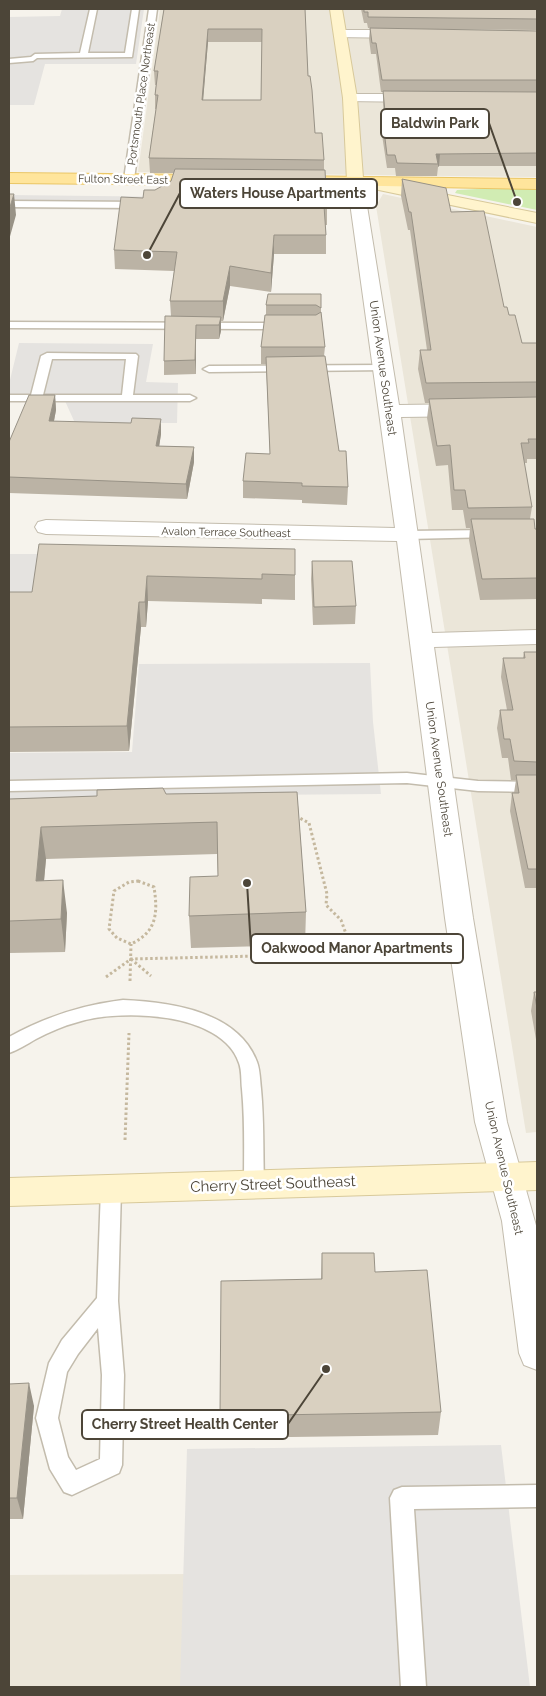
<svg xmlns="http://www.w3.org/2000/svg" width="546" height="1696" font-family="Raleway,sans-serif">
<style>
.residential{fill:#ebe6d9}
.green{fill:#d1ecb3}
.parking{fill:#e5e3e0}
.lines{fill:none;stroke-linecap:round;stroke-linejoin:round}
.lane-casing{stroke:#c3bcad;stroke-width:3}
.street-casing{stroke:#c3bcad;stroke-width:2}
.secondary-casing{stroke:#d8c99a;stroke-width:2}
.primary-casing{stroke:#eac666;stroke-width:2}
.path{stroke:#c5b89e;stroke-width:3;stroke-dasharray:2.5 2.5;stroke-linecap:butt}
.lane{fill:#fff;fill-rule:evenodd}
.street{fill:#fff;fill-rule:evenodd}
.secondary{fill:#fff4cd;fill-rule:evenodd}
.primary{fill:#ffe59c;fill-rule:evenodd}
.wall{fill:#bbb3a5;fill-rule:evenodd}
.shaded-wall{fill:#989286}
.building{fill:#d9d0c0;stroke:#989286;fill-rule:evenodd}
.labels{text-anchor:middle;stroke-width:5;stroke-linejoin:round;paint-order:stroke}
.far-street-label{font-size:11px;fill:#4c4538;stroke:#fff}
.street-label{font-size:12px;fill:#4c4538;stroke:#fff}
.near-street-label{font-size:15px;fill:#4c4538;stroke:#fff}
.leader{fill:none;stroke:#4c4538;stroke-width:2}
.callout-dot{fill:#4c4538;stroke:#fff;stroke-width:2}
.callout{fill:#fff;stroke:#4c4538;stroke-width:2}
.callout-label{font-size:14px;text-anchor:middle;font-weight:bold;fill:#4c4538}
</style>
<rect width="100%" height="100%" fill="#f6f3ec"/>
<path class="residential" d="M160,9H537V177L138,172Z
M383,194L537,227V1132L526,1133L376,206Z
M197,1574L194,1687H9V1575Z"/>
<path class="green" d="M496,188L537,189V210L455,193L457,190Z"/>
<path class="parking" d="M62,9H144L136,64H45L34,105H9V17L60,16Z
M9,195L183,197L157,210L9,209Z
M19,343L153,344L146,382L178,383L177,423H75L65,401H9V384Z
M9,554H42L28,617H9Z
M370,663L373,722L381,794L242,795L9,824V753L132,752L139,664Z
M501,1445L530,1687H180L187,1449Z"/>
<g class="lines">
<defs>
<path id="lane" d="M90,9H97L88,53H125L132,9H139L132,57L37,58L33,61L9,63V59L31,57L35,54L80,53Z
M149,9H157L134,179L129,182L124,179Z
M9,201L141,202L146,205L141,208L9,207Z
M9,322L284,323L289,326L284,329L9,328Z
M47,353L136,354L138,356L133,395H190L196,398L190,401H9V395H31L41,356ZM52,359H126L122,395H43Z
M383,365L387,366L389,368L387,370L209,372L203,369L209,366Z
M490,530L495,531L496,534L495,537L407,539L401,535L407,531Z
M407,773L478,781L537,782V792L478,791L407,783L9,791V781Z
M123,1000C170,1002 238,1011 257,1062C260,1070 260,1080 261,1089C264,1120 263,1152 264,1184L261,1190L254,1192L247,1190L244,1184C244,1152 245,1121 242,1089C241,1081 242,1071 239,1063C222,1011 119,1009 78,1022C63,1026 49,1032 36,1039C27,1044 18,1050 9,1053V1037C45,1017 82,1005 123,1000Z
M111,1181L118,1183L121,1189L118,1301L124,1375L122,1465L119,1473L72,1495L64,1492L50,1469L36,1418L49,1363L62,1340L97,1298L101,1189L104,1183ZM98,1328L102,1375L100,1459L76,1470L68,1457L58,1418L67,1372L78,1354Z
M537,1485V1507L414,1509L426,1687H401L390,1498L394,1490L402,1487Z"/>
<path id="street" d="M340,30H406L412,34L406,38L335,37L334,34Z
M350,94H421L428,98L421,102L345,101L343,98Z
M355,176L360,178L363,181L399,405L537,403V415L401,417L432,633L537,630V644L434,647L473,918L507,1122L537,1229V1370L524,1365L519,1353L502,1221L475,1122L445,918L397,541L46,534L38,532L35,527L38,522L46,520L395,528L347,181L350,178Z"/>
<path id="secondary" d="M330,9H342L357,98L363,178L537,213V223L350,184L347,181L343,98Z
M537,1162V1190L9,1206V1178Z"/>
<path id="primary" d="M9,173L210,175L215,177L218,180L215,183L210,185L9,183Z
M288,176L537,179V189L283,184L280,181L283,178Z"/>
</defs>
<use href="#lane" class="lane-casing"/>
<use href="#street" class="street-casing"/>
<use href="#secondary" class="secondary-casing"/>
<use href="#primary" class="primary-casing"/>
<path class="path" d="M296,816L309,823L327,894L326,905L341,920L353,953
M138,881L154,887C158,913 157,932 131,944L117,938L109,929L114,891L129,882Z
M131,959L151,976
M106,977L131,959L428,952
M130,981L131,944
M125,1140L129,1033"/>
<use href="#lane" class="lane"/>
<use href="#street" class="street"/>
<use href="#secondary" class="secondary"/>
<use href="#primary" class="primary"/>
</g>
<path class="wall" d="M164,9H305L308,76L315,133L324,160V170L327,206V225H325L326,235V254H274L271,292L230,286L223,321H221V331L219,339H196V374L164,375V361L171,316L170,301L174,271L115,269L114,250L143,198L171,181L174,173H150L149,158L156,109H155V95L156,85H155L154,71ZM208,42H262L261,100H203Z
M361,9H537V30L400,29L537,31V166H439L438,167L437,176H396L395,168H387L382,135L383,122H384L383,103V92H381L376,54H371L369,39L370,28H368L367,23H364Z
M402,179L451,212L504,307L509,315L522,343H537V459H527V463H524L532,507L530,519L535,529H537V599L480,600L469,540L470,528H466L463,510H452L448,465L436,466L427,418L429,403H425L418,369L420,350H427L410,230H408L401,196Z
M321,294V312L325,347L324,356L339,451L348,487L347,505L302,503V500L243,498V481L270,454L266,364H261V347L266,315V305Z
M55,395L56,410L54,421L161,434L159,446L194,447V462L187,499L9,493V442Z
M295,549V600L262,599V604L148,601L146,627H141L129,751L9,752V592H32Z
M312,561L356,606L355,624L313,625L311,579Z
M524,652H537V888H525L510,811L512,793H514L516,780H511L508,758H502L497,728L500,710H507L501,677L503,658H523Z
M297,792L306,912L305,945L191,948L189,916L218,876L217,854L46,859L44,881L67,913L65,952L9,953V799L166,794Z
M534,992H537V1045L531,1011Z
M322,1253L375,1272L441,1412L438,1435L221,1438L220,1416L321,1279Z
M9,1384L34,1406L23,1519H9Z"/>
<path class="shaded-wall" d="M208,29V42L202,113V100Z
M436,154H440L439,166L438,167V164Z
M14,194L16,215L9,240V210Z
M274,235V254L271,292V273Z
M230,266V286L223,321V301Z
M221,317V331L219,339V325Z
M196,325V374L195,360Z
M55,395L56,410L51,436L49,421Z
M161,419V434L157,461L156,446Z
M194,447V462L187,499L186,484Z
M147,576L148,601L146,627L145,602Z
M139,602L141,627L129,751L127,726Z
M41,827L46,859L41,913L36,881Z
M63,880L67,913L65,952L61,919Z
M29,1383L34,1406L23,1519L17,1498Z"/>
<path class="building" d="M164,9H305L308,76H310L312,90L315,133H322L324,160L149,158L158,95H155L158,71H154ZM208,29H262L261,100H202Z
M364,9H537V19L368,17V12H364Z
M370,28L537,31V80H382L376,43H372Z
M383,91L537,92V153L440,154H436L438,164L397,163L395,155H387L383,122H386Z
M175,169L325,170L327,206H324L326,235H274L271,273L230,266L223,301H170L177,252L114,250L121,197L143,198L144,190H155L171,181Z
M402,179L446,188L451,212L484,211L504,307H507L509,315H515L522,343H537V382L426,383L420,350H431L411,212H409Z
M9,194H14L9,210Z
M268,294H321V308L316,305H266Z
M321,312L325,347H261L265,315H316Z
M165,316L221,317L219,325H196L195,360L164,361Z
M325,356L339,451H346L348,487L302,486V483L243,481L246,453L270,454L266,357Z
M29,395H55L49,421L131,423L132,418L161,419L156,446L194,447L186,484L9,477V442Z
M537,397V439H528L529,443H521L532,507L468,508L465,490H454L450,445L437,446L429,399Z
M471,519H534L535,529H537V578L482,579Z
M39,544L295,549V575L262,574V579L147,576L145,602H139L127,726L9,727V592H32Z
M312,561H352L356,606L314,607Z
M524,652H537V762L514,761L510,739H504L500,710H513L503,658H525Z
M516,775H537V869H528L512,793H519Z
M163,788L166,794L297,792L306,912L189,916L190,877L218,876L217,822L41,827L36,881L63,880L61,919L9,921V799L97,796V790Z
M534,992H537V1008Z
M322,1253H374L375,1272L427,1270L441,1412L220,1416L221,1281L322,1279Z
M29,1383L17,1498H9V1384Z"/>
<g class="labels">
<g class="far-street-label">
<text transform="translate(141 94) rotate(-82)" y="4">Portsmouth Place Northeast</text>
<text transform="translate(123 179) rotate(1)" y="4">Fulton Street East</text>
<text transform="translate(226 532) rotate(1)" y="4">Avalon Terrace Southeast</text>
</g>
<g class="street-label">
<text transform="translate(383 368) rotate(82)" y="4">Union Avenue Southeast</text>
<text transform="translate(439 769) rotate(82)" y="4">Union Avenue Southeast</text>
<text transform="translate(504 1168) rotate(77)" y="4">Union Avenue Southeast</text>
</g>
<g class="near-street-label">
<text transform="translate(273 1184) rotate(-2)" y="5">Cherry Street Southeast</text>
</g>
</g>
<path class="leader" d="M517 202L489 123M147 255L180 193M247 883L251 948M326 1369L288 1424"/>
<g class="callout-dot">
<circle cx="517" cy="202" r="5"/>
<circle cx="147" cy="255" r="5"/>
<circle cx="247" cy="883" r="5"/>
<circle cx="326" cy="1369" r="5"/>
</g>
<g class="callout">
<rect x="381" y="109" width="108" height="29" rx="5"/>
<rect x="180" y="179" width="197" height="29" rx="5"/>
<rect x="251" y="934" width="212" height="29" rx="5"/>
<rect x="82" y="1410" width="206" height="29" rx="5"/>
</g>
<g class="callout-label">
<text x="435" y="128">Baldwin Park</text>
<text x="278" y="198">Waters House Apartments</text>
<text x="357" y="953">Oakwood Manor Apartments</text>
<text x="185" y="1429">Cherry Street Health Center</text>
</g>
<rect width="546" height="1696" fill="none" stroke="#4c4538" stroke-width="20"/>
</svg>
